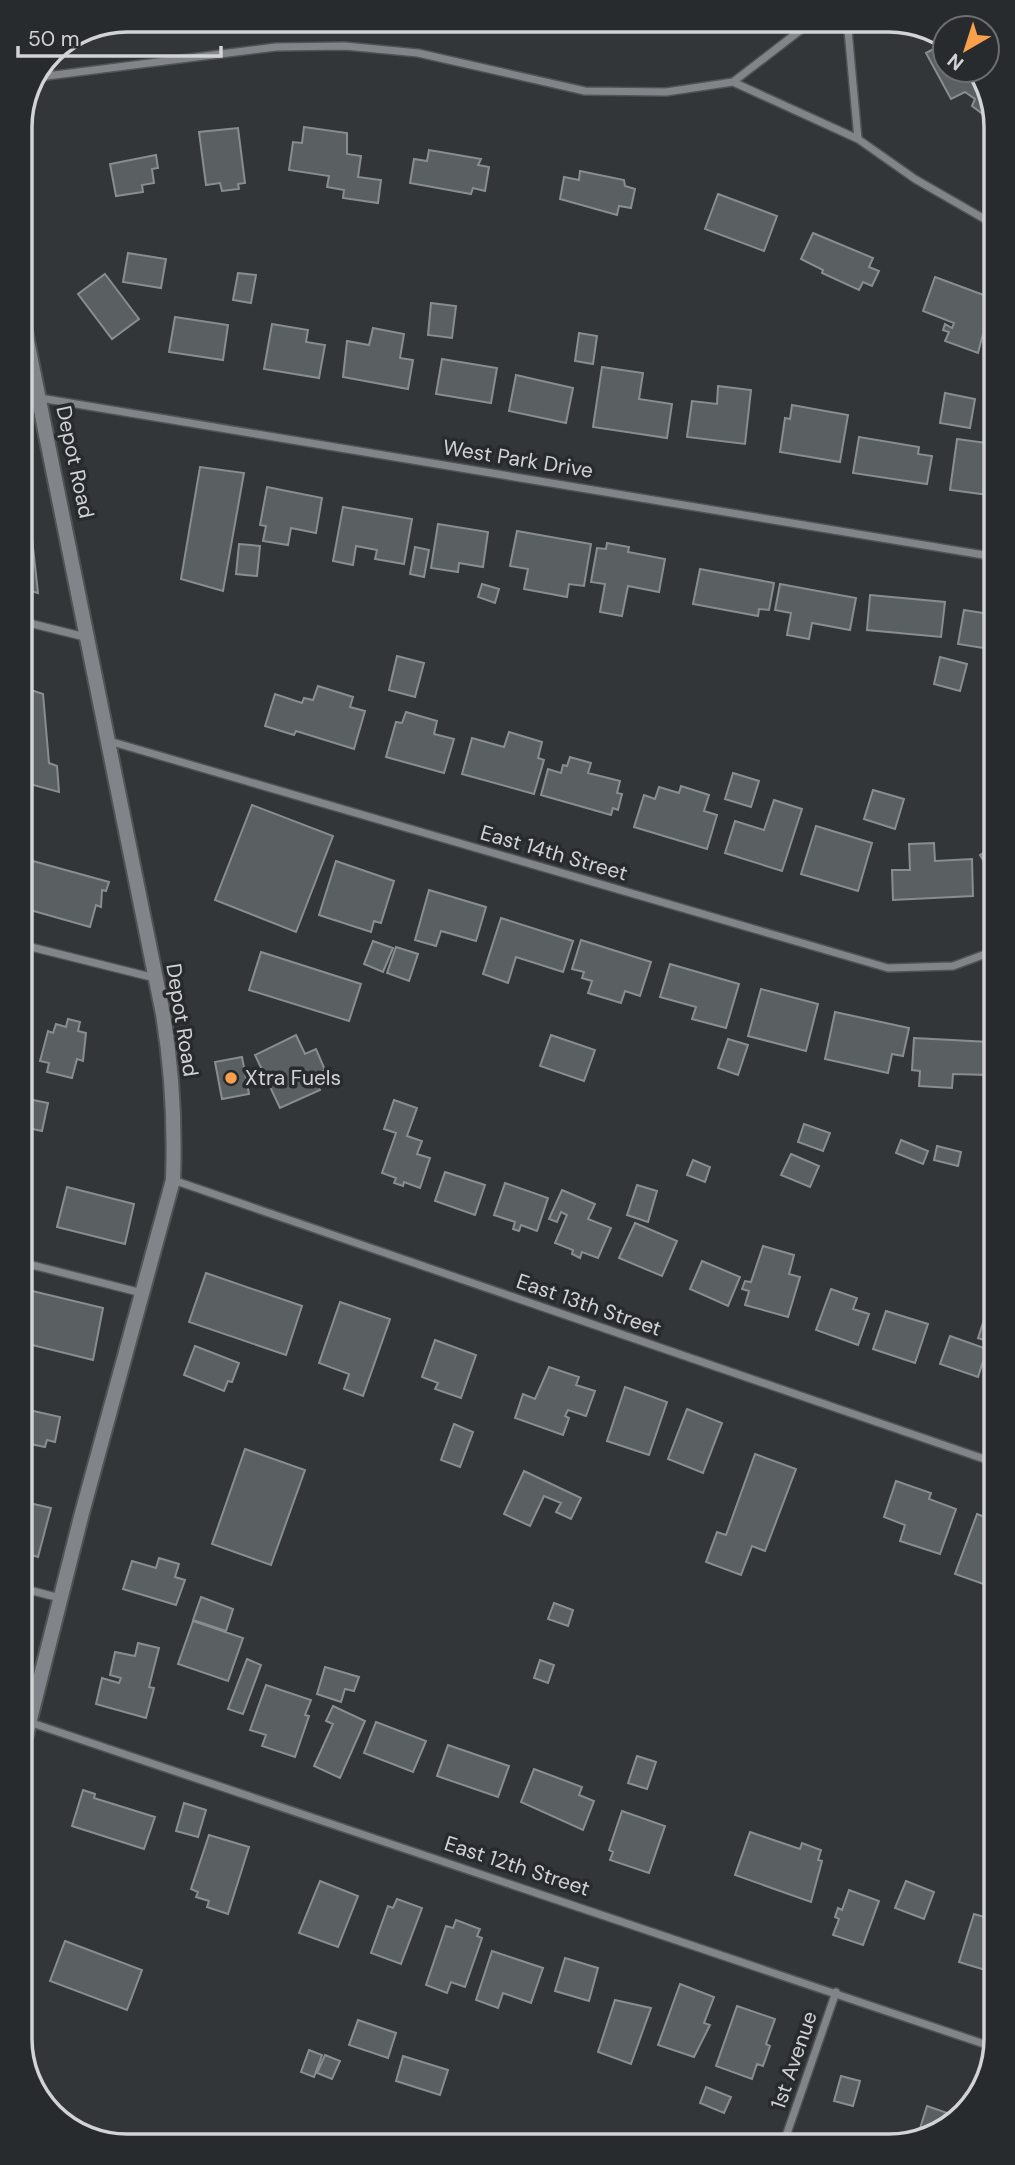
<svg xmlns="http://www.w3.org/2000/svg" width="1015" height="2165" font-family="'DM Sans',sans-serif">
<style>
.building{fill:#5a5f62;stroke:#888d90;stroke-width:2}
.lines{fill:none;stroke-linecap:round;stroke-linejoin:round}
.street-casing{stroke:#505456;stroke-width:10}
.secondary-casing{stroke:#505456;stroke-width:18}
.street{stroke:#818589;stroke-width:7}
.secondary{stroke:#818589;stroke-width:14}
.poi-dot{fill:#f9a04c;stroke:#282b2e;stroke-width:2.5}
.labels{text-anchor:middle;stroke-width:7;stroke-linejoin:round;paint-order:stroke}
.street-label{font-size:21px;fill:#d1d3d5;stroke:#282b2e}
.poi-label{font-size:21px;fill:#d1d3d5;stroke:#282b2e;text-anchor:start}
.rim{fill:none;stroke:#d1d3d5;stroke-width:3.5}
</style>
<rect width="100%" height="100%" fill="#323639"/>
<path class="building" d="M945,43V70H975L988,86V109L984,115L972,106L975,99L965,92L951,99L926,53Z
M304,127L347,133V154L361,156L358,177L381,180L378,203L343,198L344,190L327,187L329,176L289,170L293,142L302,143Z
M238,128L245,183L238,184L239,189L222,191L220,183L206,185L199,132Z
M429,150L481,159L478,165L489,167L485,191L473,188L471,194L410,183L414,159L427,161Z
M156,155L158,168L152,169L154,183L142,185L143,192L116,196L110,164Z
M580,171L624,180L625,186L635,189L631,208L619,206L617,215L560,199L564,177L579,180Z
M718,194L777,216L764,251L705,229Z
M813,233L873,258L869,267L879,271L872,286L863,282L859,290L822,273L823,270L801,259Z
M128,253L166,259L161,288L123,282Z
M238,273L256,275L251,303L233,300Z
M105,274L139,319L112,339L78,294Z
M935,277L989,297V336L983,334L978,353L945,341L949,332L943,330L945,324L952,328L954,323L923,311Z
M431,303L456,306L452,338L428,335Z
M175,317L228,325L223,360L169,352Z
M272,324L308,330L306,342L325,345L319,378L264,369Z
M373,328L404,334L400,358L413,360L408,389L343,377L347,341L369,345Z
M579,333L597,336L593,364L575,361Z
M442,359L497,368L491,403L436,394Z
M602,367L643,373L639,399L672,404L667,438L593,427Z
M516,375L573,388L566,423L509,411Z
M718,386L751,390L745,444L687,437L692,401L717,404Z
M945,393L975,399L970,428L940,423Z
M792,405L848,415L840,462L780,452L785,418L790,419Z
M859,437L919,447L918,454L932,456L927,484L853,473Z
M957,439L987,443L985,459L989,460V495L950,490Z
M200,467L244,473L223,591L181,579Z
M267,487L322,498L316,533L291,528L288,545L263,541L266,526L260,525Z
M343,507L412,519L404,564L375,559L377,550L356,546L353,565L333,561Z
M438,524L488,532L483,567L459,563L458,572L431,568Z
M517,531L591,544L584,586L569,584L567,597L524,589L528,569L510,566Z
M21,535L32,538L38,593L21,588Z
M607,543L629,547L628,552L665,559L659,592L628,586L622,616L600,612L605,584L591,582L597,548L606,549Z
M239,544L260,546L257,576L236,574Z
M415,547L429,550L424,577L410,574Z
M700,569L774,583L769,610L759,609L758,616L693,604Z
M482,584L499,589L495,603L478,597Z
M780,584L856,598L850,630L812,623L809,639L787,635L791,613L775,610Z
M870,595L945,602L941,637L867,630Z
M964,610L990,614V649L958,644Z
M397,656L424,663L415,697L389,690Z
M940,657L967,664L960,691L934,684Z
M318,686L353,697L350,707L365,711L354,749L296,731L294,735L265,726L275,694L302,703L304,698L313,700Z
M22,687L43,694L49,763L57,766L59,792L22,782Z
M406,712L437,721L434,734L454,739L444,773L386,757L396,722L402,723Z
M509,732L542,742L538,758L544,760L534,794L462,774L472,738L504,747Z
M570,757L591,763L588,773L620,781L617,793L622,794L618,810L613,808L611,815L541,795L548,769L561,773L563,765L567,766Z
M733,773L759,781L751,807L725,799Z
M681,786L709,795L704,811L717,815L707,849L634,827L644,795L655,799L659,787L679,793Z
M873,790L904,799L895,829L864,819Z
M774,800L802,809L782,871L725,853L735,821L764,830Z
M252,805L333,836L296,932L215,900Z
M22,807L32,809L22,845Z
M816,826L872,843L858,891L801,874Z
M934,843L935,861L972,859L973,896L893,900L892,870H910L909,844Z
M991,848V872L980,855Z
M22,858L109,882L106,891L102,890L101,907L96,905L90,927L23,908Z
M336,861L394,881L381,923L374,921L371,932L319,915Z
M429,890L486,907L476,941L441,931L436,946L415,940Z
M501,918L573,941L563,972L516,957L508,983L483,974Z
M581,940L651,962L640,996L625,991L621,1003L588,993L592,981L582,978L584,972L572,969Z
M373,941L393,948L383,972L364,964Z
M396,947L418,954L409,981L387,973Z
M261,952L361,984L349,1021L249,990Z
M670,964L739,984L726,1028L692,1019L696,1007L660,997Z
M761,989L818,1004L806,1051L748,1036Z
M835,1012L909,1028L903,1056L892,1054L888,1073L825,1059Z
M68,1019L80,1022L78,1031L86,1033L83,1061L77,1059L72,1078L47,1072L49,1063L40,1061L48,1031L53,1033L56,1024L66,1027Z
M296,1035L305,1054L316,1049L325,1070L313,1075L320,1090L280,1108L255,1055Z
M551,1035L595,1050L584,1081L540,1066Z
M914,1038L989,1042L987,1075L953,1074L952,1088L919,1086L920,1071L912,1070Z
M728,1039L748,1045L738,1075L718,1068Z
M242,1057L249,1094L222,1099L215,1062Z
M23,1098L48,1103L42,1131L23,1127Z
M394,1100L417,1108L407,1136L422,1141L417,1154L430,1158L420,1188L404,1182L403,1186L394,1183L396,1178L382,1173L396,1133L384,1129Z
M804,1124L830,1133L823,1151L798,1142Z
M901,1140L928,1151L923,1164L896,1153Z
M937,1146L961,1152L958,1166L934,1160Z
M791,1154L819,1166L810,1187L781,1175Z
M693,1160L710,1167L705,1182L687,1175Z
M445,1172L485,1185L475,1215L435,1201Z
M505,1183L548,1198L537,1231L521,1225L519,1231L513,1229L515,1222L494,1215Z
M637,1185L657,1191L648,1222L627,1215Z
M67,1187L134,1204L125,1244L57,1227Z
M562,1190L595,1204L588,1219L611,1228L598,1258L582,1252L580,1258L572,1254L573,1250L555,1243L567,1215L561,1212L557,1222L549,1219Z
M635,1223L677,1241L662,1276L619,1258Z
M763,1246L794,1255L789,1274L800,1277L788,1317L745,1305L749,1291L742,1289L745,1281L751,1282Z
M702,1261L740,1277L728,1306L690,1289Z
M206,1273L302,1306L286,1355L189,1322Z
M24,1289L103,1308L93,1360L24,1343Z
M831,1289L857,1298L853,1309L869,1314L858,1345L816,1330Z
M340,1302L390,1319L363,1396L344,1389L349,1374L319,1363Z
M886,1311L928,1324L915,1363L873,1349Z
M987,1311L993,1313V1343L978,1338Z
M950,1336L987,1349L978,1377L940,1364Z
M435,1340L476,1355L461,1398L435,1389L438,1383L422,1377Z
M195,1346L239,1363L232,1382L228,1381L224,1391L184,1375Z
M549,1367L579,1377L576,1385L595,1391L586,1416L568,1410L565,1416L569,1418L563,1435L515,1418L523,1394L535,1399Z
M625,1387L667,1402L649,1455L607,1441Z
M25,1409L60,1417L55,1442L47,1440L45,1447L25,1443Z
M687,1409L722,1423L703,1473L668,1459Z
M454,1424L473,1432L460,1467L441,1460Z
M245,1449L305,1470L271,1565L212,1544Z
M755,1454L796,1469L765,1551L752,1546L741,1575L706,1562L717,1532L726,1535Z
M524,1471L581,1498L571,1519L556,1512L561,1503L544,1496L530,1526L504,1514Z
M896,1481L931,1493L929,1499L956,1509L940,1554L900,1541L905,1525L884,1517Z
M25,1502L51,1508L38,1557L25,1553Z
M977,1514L987,1518L989,1514L994,1515V1572L989,1586L955,1574Z
M159,1558L179,1564L175,1577L185,1580L176,1605L123,1589L132,1561L156,1568Z
M201,1597L233,1609L226,1631L193,1620Z
M554,1603L573,1610L568,1626L548,1619Z
M193,1621L243,1638L228,1681L178,1664Z
M138,1643L159,1648L149,1687L154,1688L146,1718L96,1704L102,1678L119,1683L121,1678L110,1675L115,1652L135,1656Z
M247,1659L261,1665L243,1714L228,1709Z
M540,1660L554,1665L548,1683L534,1678Z
M325,1667L359,1677L354,1691L345,1689L341,1702L317,1694Z
M266,1685L311,1700L305,1715L309,1716L295,1757L262,1746L266,1735L250,1730Z
M333,1706L365,1721L340,1778L314,1766L333,1724L326,1721Z
M376,1722L426,1741L413,1772L364,1753Z
M448,1745L509,1766L498,1797L437,1776Z
M637,1756L656,1762L647,1789L628,1783Z
M534,1769L582,1787L579,1795L594,1801L583,1830L521,1802Z
M83,1790L95,1794L94,1798L155,1817L144,1849L72,1826Z
M184,1803L206,1810L198,1837L176,1831Z
M622,1811L665,1826L649,1873L610,1860L613,1852L609,1850Z
M750,1832L800,1849L802,1843L821,1850L818,1860L822,1861L811,1902L735,1875Z
M209,1835L249,1847L228,1914L207,1907L209,1901L196,1897L198,1892L191,1889Z
M320,1881L358,1896L338,1947L299,1933Z
M906,1881L934,1892L924,1919L895,1908Z
M849,1890L879,1901L863,1945L833,1935L839,1919L835,1917L838,1908L842,1910Z
M397,1899L422,1908L401,1964L371,1953L388,1906L393,1908Z
M974,1914L995,1920V1973L959,1962Z
M456,1920L480,1929L477,1936L482,1938L465,1987L451,1982L447,1993L426,1985L446,1926L453,1928Z
M65,1941L142,1970L127,2010L50,1981Z
M492,1951L543,1968L531,2003L503,1993L498,2008L476,2000Z
M565,1958L598,1968L589,2001L555,1991Z
M680,1984L714,1997L704,2023L710,2025L694,2057L658,2045Z
M615,2000L651,2008L631,2064L598,2052Z
M737,2006L775,2019L766,2044L770,2046L763,2066L757,2064L752,2079L716,2066Z
M358,2020L396,2033L388,2058L349,2045Z
M309,2050L322,2055L314,2077L301,2072Z
M325,2055L340,2061L332,2079L317,2073Z
M403,2056L448,2070L440,2095L396,2081Z
M841,2076L860,2081L853,2106L834,2101Z
M706,2087L731,2097L724,2113L700,2103Z
M927,2106L956,2116L929,2138H917Z"/>
<g class="lines">
<defs>
<path id="street" d="M847,19L858,139
M39,77L276,47L345,46L418,53L585,91L666,92L733,82L858,139L915,179L988,221
M733,82L815,19
M40,398L990,556
M21,621L89,638
M109,741L888,968L953,966L991,952
M23,945L155,978
M173,1180L993,1462
M24,1263L142,1293
M25,1589L60,1598
M29,1722L993,2047
M785,2139L836,1992"/>
<path id="secondary" d="M20,306L163,1014C172,1069 175,1125 173,1180L82,1513L26,1735"/>
</defs>
<use href="#street" class="street-casing"/>
<use href="#secondary" class="secondary-casing"/>
<use href="#street" class="street"/>
<use href="#secondary" class="secondary"/>
</g>
<circle class="poi-dot" cx="231" cy="1078" r="7"/>
<g class="labels">
<g class="street-label">
<text transform="translate(518 459) rotate(9)" y="7">West Park Drive</text>
<text transform="translate(75 462) rotate(78)" y="7">Depot Road</text>
<text transform="translate(554 853) rotate(16)" y="7">East 14th Street</text>
<text transform="translate(182 1020) rotate(81)" y="7">Depot Road</text>
<text transform="translate(589 1305) rotate(19)" y="7">East 13th Street</text>
<text transform="translate(517 1866) rotate(18)" y="7">East 12th Street</text>
<text transform="translate(794 2060) rotate(-71)" y="7">1st Avenue</text>
</g>
<g class="poi-label">
<text x="245" y="1085">Xtra Fuels</text>
</g>
</g>
<path d="M0 0H1015V2165H0ZM127 32H889A95 95 0 0 1 984 127V2039A95 95 0 0 1 889 2134H127A95 95 0 0 1 32 2039V127A95 95 0 0 1 127 32Z" fill="#282b2e" fill-rule="evenodd"/>
<path class="rim" d="M127 32H889A95 95 0 0 1 984 127V2039A95 95 0 0 1 889 2134H127A95 95 0 0 1 32 2039V127A95 95 0 0 1 127 32Z"/>
<g transform="translate(966 49) rotate(219)"><circle r="33" fill="#282b2e" stroke="#6c6e71" stroke-width="2"/>
<path d="M0-5L12 26L0 18L-12 26Z" fill="#f9a04c"/>
<text y="-10" font-size="19" font-weight="bold" text-anchor="middle" fill="#d1d3d5">N</text>
</g>
<path d="M18 46v10h203v-10" fill="none" stroke="#d1d3d5" stroke-width="3.5"/>
<text x="28" y="46" font-size="21" fill="#d1d3d5" stroke="#282b2e" stroke-width="5" paint-order="stroke">50 m</text>
</svg>
